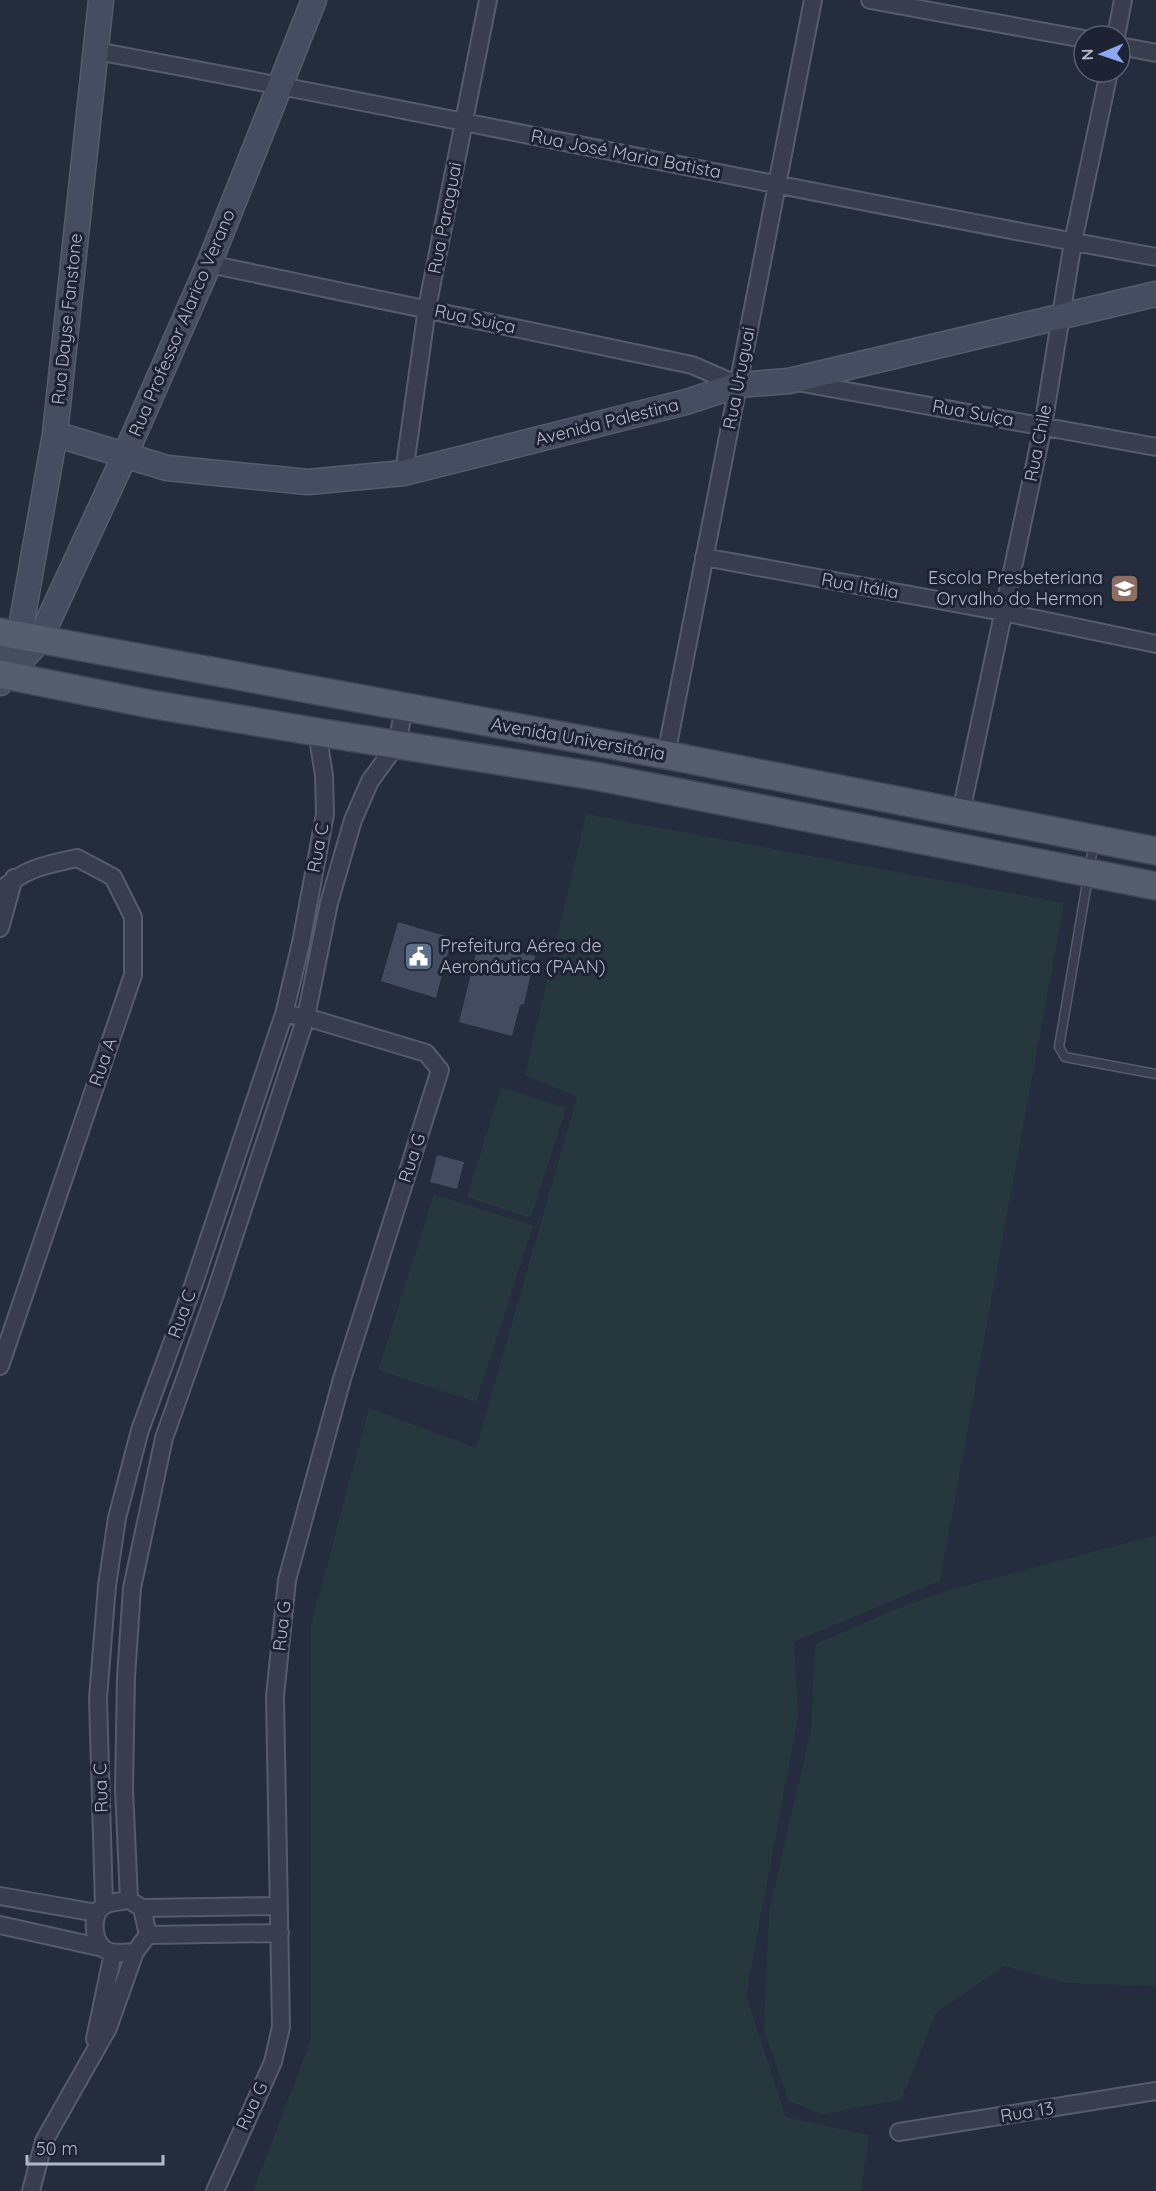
<svg xmlns="http://www.w3.org/2000/svg" width="1156" height="2191" font-family="Quicksand,sans-serif">
<style>
.green{fill:#26383e}
.building{fill:#434b5f}
.lines{fill:none;stroke-linecap:round;stroke-linejoin:round}
.lane-casing{stroke:#565c6b;stroke-width:11}
.street-casing{stroke:#565c6b;stroke-width:20}
.secondary-casing{stroke:#565c6b;stroke-width:27}
.primary-casing{stroke:#414756;stroke-width:30}
.lane{stroke:#383e4d;stroke-width:8}
.street{stroke:#383e4d;stroke-width:16}
.secondary{stroke:#464d60;stroke-width:24}
.primary{stroke:#565d6d;stroke-width:27}
.labels{text-anchor:middle;stroke-width:6;stroke-linejoin:round;paint-order:stroke}
.street-label{font-size:18px;fill:#b4b9c8;stroke:#1d2332}
.poi-label{font-size:18px;fill:#b4b9c8;stroke:#1d2332;text-anchor:end}
</style>
<rect width="100%" height="100%" fill="#242c3d"/>
<path class="green" d="M586,814L1064,903L940,1581L794,1642L798,1717L746,1995L786,2117L869,2135L861,2191H253L311,2040V1625L369,1408L476,1448L577,1097L525,1075Z
M501,1087L566,1108L531,1218L467,1197Z
M434,1194L533,1226L476,1402L378,1370Z
M1156,1535V1986L1067,1983L1004,1966L936,2013L901,2100L822,2114L789,2101L764,2031L769,1912L811,1730L815,1644L901,1607L949,1590Z"/>
<path class="building" d="M398,922L452,938L436,998L381,981Z
M479,941L535,956L524,1004L520,1005L512,1036L459,1022Z
M437,1155L464,1162L457,1189L430,1182Z"/>
<g class="lines">
<defs>
<path id="lane" d="M1094,842L1059,1047L1065,1057L1156,1074"/>
<path id="street" d="M870,0L1084,39
M1116,36L1123,0
M1120,46L1156,53
M96,51C450,116 802,193 1156,257
M209,264L692,365L738,385
M797,382L1156,447
M404,473L427,308L488,0
M704,557L1003,612L1156,644
M666,755L813,0
M961,812L1043,426L1073,242L1109,72
M0,891C25,868 45,865 77,858L113,877L133,917V975L0,1366
M0,928L14,878
M0,1896L97,1913
M129,1900L124,1789L126,1677L132,1588L164,1438L215,1294L306,1017L329,903L353,820L370,781L397,744L404,708
M104,1905L98,1698L107,1586L117,1518L140,1430L193,1286L284,1014L301,943L325,814L324,775L317,732
M142,1908L278,1906
M0,1925L103,1948
M148,1935L280,1933
M95,2039L113,1953
M899,2132L1156,2091
M31,2191L44,2141L108,2028L135,1952L148,1935L142,1908L129,1900C122,1901 112,1902 105,1905C91,1912 92,1938 103,1948C111,1956 125,1952 135,1952
M215,2191L273,2062L281,2027L275,1696L287,1580L342,1379L440,1070L426,1053L306,1017L284,1014"/>
<path id="secondary" d="M55,434L167,468L308,482L404,473L686,402L738,385L789,381L1156,294
M0,653L17,636L22,621L55,434L101,0
M0,683L39,641L125,455L209,264L314,0"/>
<path id="primary" d="M0,632L666,755L1156,851
M0,674L150,704L317,732L595,776L1156,886"/>
</defs>
<use href="#lane" class="lane-casing"/>
<use href="#street" class="street-casing"/>
<use href="#secondary" class="secondary-casing"/>
<use href="#primary" class="primary-casing"/>
<use href="#lane" class="lane"/>
<use href="#street" class="street"/>
<use href="#secondary" class="secondary"/>
<use href="#primary" class="primary"/>
</g>
<defs>
<symbol id="school-square" viewBox="-11 -11 22 22"><rect x="-9" y="-9" width="18" height="18" rx="4" fill="#8d6e63" stroke="#1d2332"/><path d="M0-5L7-2L0 1L-7-2ZM-4 1L0 2.5L4 1V4Q0 6-4 4Z" fill="#fff"/></symbol>
<symbol id="civic-square" viewBox="-11 -11 22 22"><rect x="-9" y="-9" width="18" height="18" rx="4" fill="#5c6f8a" stroke="#1d2332"/><path d="M-.6-6.5H3V-4.5H.6V-3L4-1V1h2V6H-6V1h2V-1L-.6-3ZM-1.2 2.5V6h2.4V2.5Z" fill="#fff"/></symbol>
</defs>
<g fill-rule="evenodd">
<use href="#school-square" x="1108" y="572" width="33" height="33"/>
<use href="#civic-square" x="402" y="940" width="33" height="33"/>
</g>
<g class="labels">
<g class="street-label">
<text transform="translate(626 154) rotate(11)" y="6">Rua José Maria Batista</text>
<text transform="translate(445 218) rotate(-79)" y="6">Rua Paraguai</text>
<text transform="translate(67 319) rotate(-84)" y="6">Rua Dayse Fanstone</text>
<text transform="translate(475 319) rotate(12)" y="6">Rua Suiça</text>
<text transform="translate(182 323) rotate(-67)" y="6">Rua Professor Alarico Verano</text>
<text transform="translate(739 378) rotate(-79)" y="6">Rua Uruguai</text>
<text transform="translate(973 413) rotate(10)" y="6">Rua Suíça</text>
<text transform="translate(607 422) rotate(-14)" y="6">Avenida Palestina</text>
<text transform="translate(1038 443) rotate(-79)" y="6">Rua Chile</text>
<text transform="translate(860 586) rotate(10)" y="6">Rua Itália</text>
<text transform="translate(578 739) rotate(10)" y="6">Avenida Universitária</text>
<text transform="translate(318 848) rotate(-79)" y="6">Rua C</text>
<text transform="translate(103 1062) rotate(-71)" y="6">Rua A</text>
<text transform="translate(412 1158) rotate(-72)" y="6">Rua G</text>
<text transform="translate(182 1314) rotate(-70)" y="6">Rua C</text>
<text transform="translate(282 1626) rotate(-84)" y="6">Rua G</text>
<text transform="translate(101 1788) rotate(-92)" y="6">Rua C</text>
<text transform="translate(252 2106) rotate(-65)" y="6">Rua G</text>
<text transform="translate(1027 2112) rotate(-9)" y="6">Rua 13</text>
</g>
<g class="poi-label">
<text x="1103" y="584">Escola Presbeteriana<tspan x="1103" dy="21">Orvalho do Hermon</tspan></text>
<text x="440" y="952" text-anchor="start">Prefeitura Aérea de<tspan x="440" dy="21">Aeronáutica (PAAN)</tspan></text>
</g>
</g>
<g transform="translate(1102 54) rotate(268)"><circle r="28" fill="#1d2332" stroke="#595f6e" stroke-width="1.5"/>
<path d="M0-4.5L10 22L0 15L-10 22Z" fill="#8ca8f5"/>
<text y="-9" font-size="16" font-weight="bold" text-anchor="middle" fill="#b4b9c8">N</text>
</g>
<path d="M27 2155v9h136v-9" fill="none" stroke="#b4b9c8" stroke-width="3"/>
<text x="36" y="2155" font-size="18" fill="#b4b9c8" stroke="#1d2332" stroke-width="4.5" paint-order="stroke">50 m</text>
</svg>
